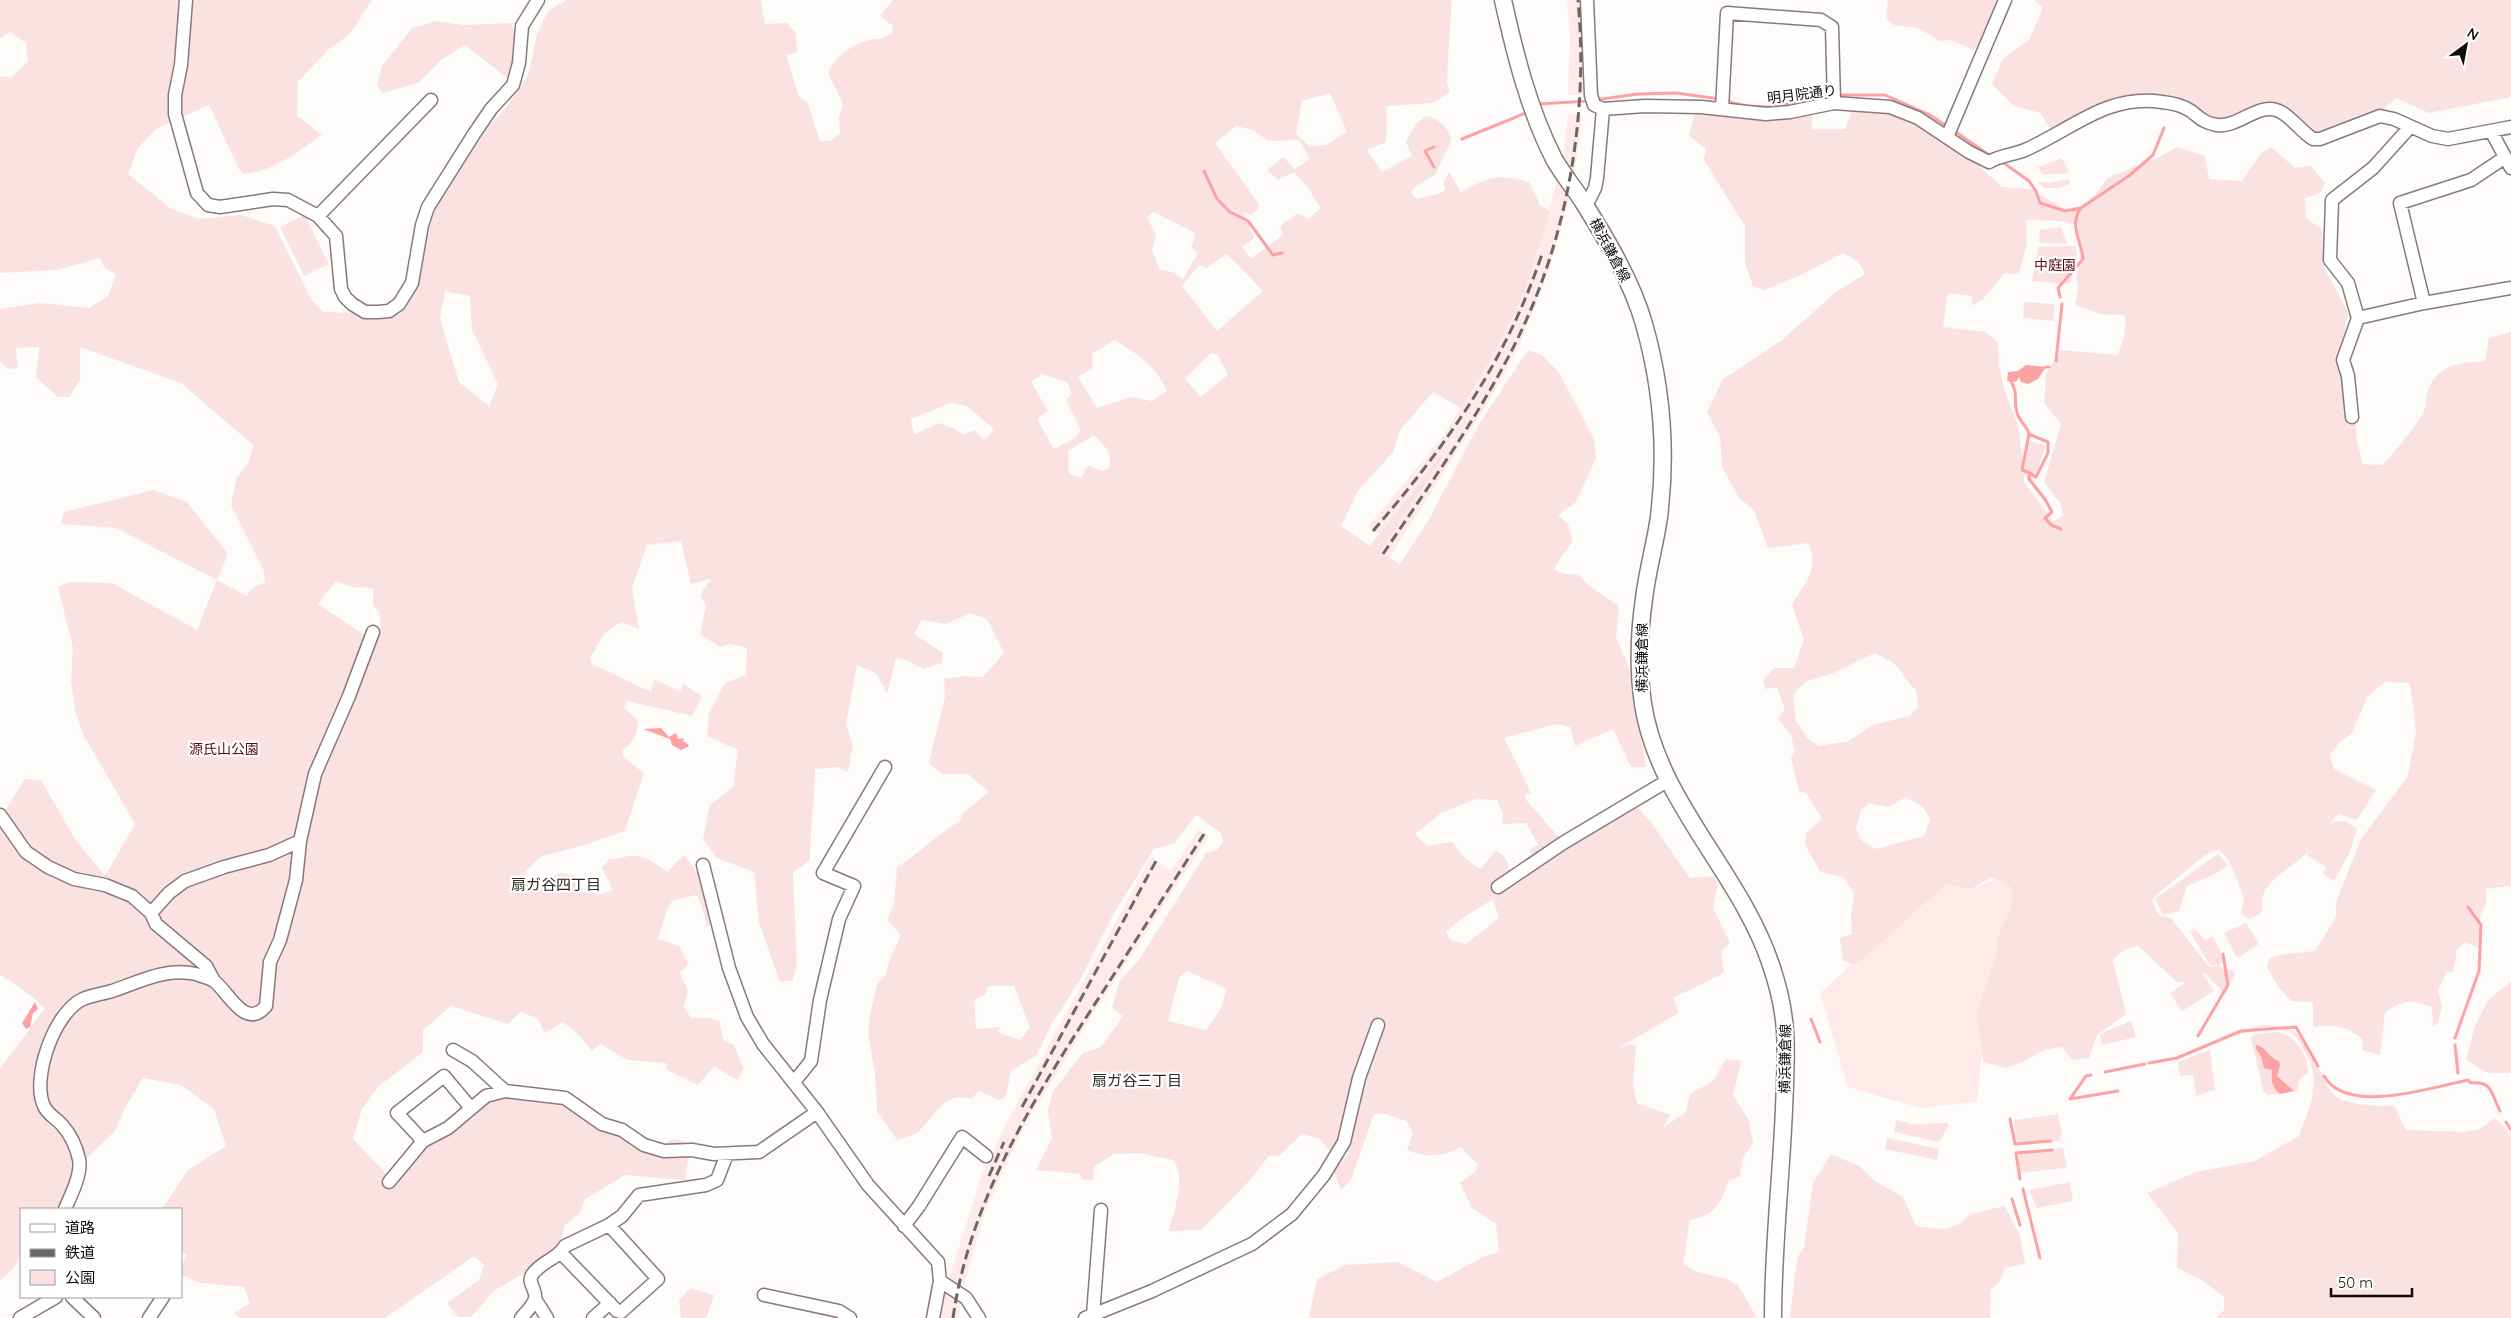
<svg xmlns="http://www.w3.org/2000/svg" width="2511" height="1318" font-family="Quicksand,'Noto Sans JP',sans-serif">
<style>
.built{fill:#ffeae9}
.green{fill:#fae2e2;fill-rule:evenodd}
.water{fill:#fca2a3}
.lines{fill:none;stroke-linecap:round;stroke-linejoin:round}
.stream{stroke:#fca2a3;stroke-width:3}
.minor-casing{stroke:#897a7a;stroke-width:15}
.major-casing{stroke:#897a7a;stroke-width:19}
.minor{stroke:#fff;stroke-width:12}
.major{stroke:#fff;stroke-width:16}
.rail{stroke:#6c6767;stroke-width:3;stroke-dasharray:10 5;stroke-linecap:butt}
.labels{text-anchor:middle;stroke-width:4.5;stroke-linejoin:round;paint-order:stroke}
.street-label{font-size:14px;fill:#110b0b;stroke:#fff}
.park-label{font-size:14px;fill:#580916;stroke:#fff}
.neighbourhood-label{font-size:15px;fill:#322626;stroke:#fff}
</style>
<rect width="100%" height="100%" fill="#fefbfb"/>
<path class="built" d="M1567,0H1582L1583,95H1568L1570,38Z
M1568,114L1582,116L1574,177L1563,160Z
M1558,177L1570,194L1568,202L1548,274L1518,348L1486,406L1389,558L1380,552L1443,458L1440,456L1379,534L1368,527L1444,435L1500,342L1520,301L1536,259Z
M1199,829L1209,836L1093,1014L1022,1130L985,1212L963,1288L949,1278L982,1175L1008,1121L1151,857L1171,871Z
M2005,860L2037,880L1989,1043L1982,1051L1977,1102L1920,1108L1848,1087L1820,993L1945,880L1970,890L1992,881Z
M945,1294L961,1303L958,1318H941Z"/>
<path class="green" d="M0,0H372L350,34L329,49L298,82L297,116L322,135C297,152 275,171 244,174L239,169L209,105L156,129L138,148L128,174L170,208L199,219L241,215L275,226L311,299L323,312L390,314L410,298L425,235L435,203L490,125L508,105L528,76L537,34L549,10L567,0H761L765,24L787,23L796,33L797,52L786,55L799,97L807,101L820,141H831L840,133L839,118L843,103L828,73C835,56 851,45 869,40C879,38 882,39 892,34L893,26L880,16L893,0H1452L1448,58L1447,83L1450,92L1433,103L1387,106L1386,142L1367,150L1382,172L1412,156L1406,142L1415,125L1426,116C1439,119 1447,126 1452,139L1435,175L1416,186L1411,193L1416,199L1438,194L1445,190L1444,181L1449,172L1461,192C1489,177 1497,173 1529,182L1540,205L1550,211C1541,241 1533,270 1521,299C1505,337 1482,373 1461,408L1433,392L1400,430L1393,452L1358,491L1341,526L1370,546L1440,456L1443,458L1380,552L1400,564L1428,521L1479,424L1528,350L1542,355L1560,374L1594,439L1596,458L1576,502L1558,515L1568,524L1573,542L1560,558L1554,569L1564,574H1578L1589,586L1619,606L1616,637L1628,665L1636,700L1646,767H1631L1613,729L1575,746L1570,727L1557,724L1504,738L1531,793L1525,795L1526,800L1557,835L1569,842L1635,804L1653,825L1690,878L1714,876L1718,884L1713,908L1730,943L1721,951L1724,971L1720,975L1673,998L1679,1013L1618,1048L1630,1044L1636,1046L1633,1084L1637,1103L1670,1115L1663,1128L1686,1112L1690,1094L1713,1081L1726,1059L1741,1061L1733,1095L1749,1120L1753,1143L1743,1158L1740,1177L1729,1180C1720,1204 1717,1215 1690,1220L1683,1264L1697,1272L1727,1279L1738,1285L1757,1318H1309L1317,1279L1345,1265L1397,1262L1437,1282L1483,1257L1499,1252L1496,1224L1472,1208L1460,1183L1476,1171L1477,1164L1461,1147C1443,1157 1425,1158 1407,1150L1413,1133L1406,1121L1385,1114H1374L1351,1180L1341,1190L1334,1172L1349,1152L1329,1150L1320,1139L1302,1134L1279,1156H1269L1249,1181L1201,1230L1168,1231C1174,1212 1187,1177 1173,1160L1139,1153L1114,1154L1094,1167L1093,1181L1082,1179L1080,1174L1036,1170L1052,1138L1048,1111L1053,1091L1083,1053L1101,1047L1123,1016L1112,1008L1119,982L1139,960L1206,853L1217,850L1223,842L1221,833L1196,815L1175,843L1154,849L1113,915L1080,980L1050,1027L1037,1055L1011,1071L1006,1096L999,1100L979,1091L971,1099C943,1091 936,1116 919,1131C913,1136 904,1138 897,1140L877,1111L875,1073L868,1034L869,1019L877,985L886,974L890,959L901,935L887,920L894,904L897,867C920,853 937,834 960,821L963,813L989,792L968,774H942L929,763L945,697L944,679L965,676L983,677L1004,653L987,619L970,613L946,624L922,620L914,634L943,653L942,663L923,669L907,660L896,658L887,693L876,673L857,665L846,724L853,746L848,772L837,767L815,769C815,799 810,829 810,860L793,873L797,964L793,980L780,982L759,922L754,872L717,858L703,839L710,805L733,787L738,750L707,736L709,713L725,683L746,675L747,648L730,644L720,647L700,634L706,606L700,595L711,579L691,584L681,541L647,545L632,588L639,629L621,622L605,633L590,658L592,664L651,692L654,679L681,692L683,684L702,696L692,716L627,701L624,707L638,721C637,734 635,742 623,749V757L644,773L625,831L578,847L542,856L526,870L523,879L532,892L559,873L575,875L579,892L603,894L613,890L602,868L609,859C618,859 621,857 629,856C643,853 656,864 667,872L684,855L701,877L713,923L707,928L701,903L696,895L672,901L667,910L658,939L679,946L688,964L680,973L688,990L684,1007L691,1018H709L719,1021L724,1041L734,1045L744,1069L737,1080L714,1066L698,1085L667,1070L666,1063L628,1060L600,1044L592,1051L580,1036L563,1022L545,1033L537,1018L520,1012L508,1024L451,1006L423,1030V1052L379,1086L362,1109L353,1139L386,1174L395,1172L466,1110L507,1088L561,1102L601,1129L660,1153L670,1140L677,1139L690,1144L685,1180L625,1175L585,1199L580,1213L564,1226L561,1243L533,1268L495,1290L471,1317H458L447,1303L479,1280L484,1265L474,1256L385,1318H240L234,1313L250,1303L244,1287L200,1283L181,1275V1267L187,1255L181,1252V1209H162L188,1170L226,1146L214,1109L181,1085L143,1078L125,1108L115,1131L81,1163L60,1209H21C21,1239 28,1262 0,1280V1069L45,1008L21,988L0,975V807L3,810L7,808L25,779L41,780L75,839L105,876L135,824L83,734L75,710L71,680L73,648L58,587L71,582L112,583L197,630L217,580L116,528L61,524L64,512L154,490L187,502L228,554L217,580L247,596L250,590L265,582L264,571L231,505L237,477L249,461L253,445L181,383L80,347V380L69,397H58L36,377L39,347L16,348L18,368L8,369L0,361V309L40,303L89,308L108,296L116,274L105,269L100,258L58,270L0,273V77H12L28,61L26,43L10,32L0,38ZM1330,93L1347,132L1326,145L1309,146L1296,134L1302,101ZM1236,126L1253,130L1268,141L1299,140L1310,159L1295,169L1283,157L1267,170L1278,180L1294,172L1308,188L1321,208L1308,219L1298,213L1280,226L1283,235L1251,259L1242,247L1254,238L1243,212L1252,215L1260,206L1215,143ZM1154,212L1195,233L1192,248L1198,253L1183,279L1173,272L1160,270L1152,250L1156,235L1147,217ZM1227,254L1263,291L1217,331L1182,286L1199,265L1206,268ZM445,291L470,296L472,330L498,384L489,406L459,382L440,319ZM1114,340C1137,353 1156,366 1167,391L1152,401L1131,397L1097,408L1078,377L1093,368L1092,354ZM1211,353L1217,354L1228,375L1200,397L1185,378ZM1042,374L1067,382L1072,394L1066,400L1081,430L1075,438L1054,449L1037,419L1048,411L1031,382ZM951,403L967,406L994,429L987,438L983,439L974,430L963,435L955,429L938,423L914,435L911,419ZM1094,435C1103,443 1114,455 1109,468L1102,471L1090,466L1086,468L1081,478L1069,474L1068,451ZM336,581L352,587L373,588V605L379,612L381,626L374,641L318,604ZM1476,799L1497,800L1503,814L1502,824L1526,823L1538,844L1530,850L1536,866L1510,882C1510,868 1510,858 1496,851L1480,869L1466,859L1452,842L1427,846L1415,834L1441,813ZM1493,899L1499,918L1466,944L1450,940L1446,932L1461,919ZM1187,971L1227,989L1220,1010L1206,1030L1168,1021L1179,978ZM988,986H1014L1030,1027L1020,1040L997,1032L1001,1027L976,1029L974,1000L986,994Z
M1888,0H2008L1995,30L1973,50L1951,40L1940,41L1918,28L1894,25L1886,18Z
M2034,0H2511V97L2429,113L2396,98L2380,113L2316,134L2275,105L2223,122L2155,97L2056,132L2047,125L2041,113L2014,106L1992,84L2003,59L2029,40L2043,8Z
M436,21L463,25L510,23L516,32L512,72L507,78L465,45L441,60L418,83L382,93L377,84L382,66L412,28Z
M1854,106L1892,113L1980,156L1979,166L2002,187L2030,189L2065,209L2081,206L2096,194L2107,178L2159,157L2177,147L2205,156L2209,179L2242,181L2262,152L2271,147L2295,168L2311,166L2325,183L2320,193L2305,198L2306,218L2320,228L2325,237L2324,268L2348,312L2343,342L2354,394L2357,442L2363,464L2383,465C2397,449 2412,431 2423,413C2427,407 2425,400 2427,394C2435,364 2459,363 2485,361L2489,338L2511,332V886L2486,889V904L2480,915L2481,949L2465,942L2457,950L2453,972L2447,971L2438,990L2442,1006L2438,1023L2433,1026L2432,1007C2412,1000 2403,999 2385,1013L2380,1055L2362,1050L2363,1040C2346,1025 2335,1025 2313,1027V1002L2291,1001L2277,985L2267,967L2269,958L2285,954L2315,951L2336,917V903L2361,839L2408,776L2416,731L2410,683L2385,682L2368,696L2351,734L2338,744L2330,755L2334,769L2376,790L2357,820L2338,814L2331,822L2345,821L2357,829L2349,854L2334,881L2323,874L2326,867L2307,855L2309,851C2295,865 2276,873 2265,891C2257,904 2271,912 2249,919L2241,914L2244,898L2230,862L2219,849L2204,856L2156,895L2152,901L2159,915L2171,918L2209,967L2217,966L2210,965L2190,932L2194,928L2205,940L2213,936L2225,961L2218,966L2234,971L2235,976L2224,993L2206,974L2202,973L2214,991L2182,1011L2170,993L2186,982H2177L2138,946C2127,948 2119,951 2113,961L2126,1014L2097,1035L2089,1058L2072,1060L2062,1047L2044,1050L2024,1061L2006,1068L1983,1062L1977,1013L1997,953V938L2012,906V888L2006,883L1991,877L1970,890L1946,884L1865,957L1853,965L1843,960L1840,938L1852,934L1851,915L1854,893L1843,877L1820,872L1805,844L1806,833L1822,819L1806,793L1799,791L1791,758L1795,752L1791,735L1778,718L1785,709L1777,687L1765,689L1763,681L1774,668H1794L1804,639L1792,605C1805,582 1820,569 1808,543L1768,548L1754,510L1739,498L1722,467L1720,437L1707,412L1723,379L1782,340L1836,292L1865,274L1858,261L1843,253L1803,274L1764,290L1753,286L1745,263V226L1704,160L1706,149L1689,136L1695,112L1811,109L1812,129H1845ZM2026,220L2059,221L2078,225L2080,261L2076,279L2078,288L2075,305L2100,314L2124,315C2128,326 2123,345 2117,355L2061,350L2046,374L2044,403L2061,424L2044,482L2060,503L2063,515L2054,522L2024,482V474L2047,506L2045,499L2032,480L2039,467L2045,445L2029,441L2023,466L2018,425L2004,389L1999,364L1998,342L1985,332L1943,327L1948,293L1972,296V306L1983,299L2005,273L2019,274L2027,243ZM1875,653C1884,658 1895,662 1900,670C1906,679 1907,682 1916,690L1918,707L1909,716L1873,725L1849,741L1819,746L1808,739L1796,721L1793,697L1797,690L1808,681L1831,674ZM1906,797L1923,807L1930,819L1924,836L1876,849L1862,841L1856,829L1861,810L1869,803L1888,807Z
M2062,158L2069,173L2043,175L2038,167Z
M2069,179L2070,184L2059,188H2044L2038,182L2050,183Z
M305,215L329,264L304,276L280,227Z
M2061,227L2067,244L2039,243L2040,230Z
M2076,246L2077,262L2070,284L2032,281L2038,247Z
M2024,302L2055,304L2053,321L2023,318Z
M2218,854L2228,865C2218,875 2201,879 2187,886L2179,911L2163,915L2155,899Z
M2246,923L2259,944L2237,958L2224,933Z
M2511,982V1073H2488L2466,1060L2475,1026L2489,999Z
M2131,1021L2136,1037L2102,1045L2100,1034Z
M2264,1025C2302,1025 2308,1043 2322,1075C2326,1084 2329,1092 2337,1097C2349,1105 2380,1107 2394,1105L2406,1130L2464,1132L2480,1129L2495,1118L2511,1135V1318H2216L2224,1310V1297L2202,1280L2177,1268L2178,1233L2147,1193L2196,1172L2255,1161L2299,1136L2312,1100L2314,1078L2311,1063L2298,1039L2289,1031L2274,1028L2234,1035L2229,1033Z
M2278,1032C2295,1035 2309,1056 2308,1073C2300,1078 2297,1081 2298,1091L2267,1095L2263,1090L2251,1037L2255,1034Z
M2210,1050L2215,1090L2196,1096L2193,1075L2180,1076L2178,1062Z
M2058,1114L2062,1134L2059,1141L2019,1144L2015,1139L2014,1120Z
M1896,1120L1913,1124L1947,1123L1949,1125L1939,1142L1894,1132Z
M1887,1138L1939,1149L1937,1160L1885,1149Z
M2063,1148L2067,1166L2065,1168L2019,1173V1152Z
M1831,1154L1859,1166L1875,1181L1903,1197L1916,1226C1935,1229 1957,1233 1970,1214L2005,1206L2020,1236L2025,1264L2005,1268L2000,1281L1991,1290L1990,1318H1790L1797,1258L1804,1247L1813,1183Z
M2070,1182L2073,1201L2037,1208L2029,1190Z
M690,1288L714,1295L706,1318H681L679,1301Z"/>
<path class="water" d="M2026,365L2046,367L2038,379L2028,384L2021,382L2019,377L2016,382L2007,381L2008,372L2018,371Z
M661,728L669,737L676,733L678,739L684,738L683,741L689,745L688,747L681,750L672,745L670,739L643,729Z
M35,1002L38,1009L33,1013L30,1027L26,1029L22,1023Z
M2256,1045C2266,1046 2269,1059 2279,1061L2280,1066L2277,1076L2294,1091L2280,1094C2272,1087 2271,1081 2272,1070L2264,1068L2261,1056L2256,1049Z"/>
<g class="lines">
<path class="stream" d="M1837,95H1885L1930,115L1948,127
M1595,100L1638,94L1676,93L1720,99
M1726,101L1746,106L1772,107L1831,95
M1539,104L1589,101
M1953,130L1989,155
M1462,139L1526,113
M2001,161L2029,181L2036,191L2040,203L2065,211L2081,208L2130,175L2153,155L2164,128
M1434,167L1425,151L1434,147
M1204,171L1217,199L1230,212L1248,221L1273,255L1282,253
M2060,297L2058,288L2083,259C2082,242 2069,227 2080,209
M2056,361L2062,304
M2046,367H2049
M2011,381C2019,396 2013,400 2017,413C2020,422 2027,426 2029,434L2048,442V453L2036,477L2030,473L2029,479L2045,499L2052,512L2045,518L2051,525L2061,529
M2029,434L2022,470L2030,473
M1811,1019L1820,1042
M2198,1036L2228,985L2223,954
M2455,1038L2479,971L2481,925L2468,907
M2455,1045L2458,1073
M2149,1063L2177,1058L2241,1031L2296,1027L2318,1066
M2105,1072L2145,1064
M2324,1076C2347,1116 2433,1087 2468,1080L2471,1083C2493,1081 2491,1094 2500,1111
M2070,1099L2118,1091
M2070,1099L2086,1076L2091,1075
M2010,1119L2015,1144L2051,1141
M2506,1122L2511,1130
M2020,1179L2016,1153L2052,1150
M2023,1189L2040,1258
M2012,1199L2020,1225"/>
<defs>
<path id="minor" d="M186,0L181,65L175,95V114L197,193L208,205L220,207L273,199L288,200L318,216L336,236L341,289L345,297L352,304L365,312H378L389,311L399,304L412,283L422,225L428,207L474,134L491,109L513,85L519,63L522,26L538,0
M1587,0L1591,95L1594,105L1603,109
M1603,109L1645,106L1701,107L1766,114L1790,112L1834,103L1890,107L1918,118L1969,152L1989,162C2001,155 2013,155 2025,150C2071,130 2108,93 2162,102C2172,103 2182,105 2191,111C2200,118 2204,123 2217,125C2239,128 2260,100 2281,112C2293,119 2302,132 2313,139H2320L2380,116L2394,119L2432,136L2448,139L2511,127
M1722,109L1727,13L1821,20L1832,27L1834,103
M2410,127L2373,168L2332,200L2330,260L2348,283L2358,318L2424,303L2511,288
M2491,131L2511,168
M1947,137L2005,0
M1586,206L1595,188L1597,178L1603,109
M318,216L431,100
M2424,303L2400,203L2471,180L2504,158
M2352,417L2348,376L2343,360L2358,318
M0,815L26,852L48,867L74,879L105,885L132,896L151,913L156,924L206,966L214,981
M703,865L729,968L747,1017L763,1044L817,1112L868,1185L938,1262L940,1281L933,1318
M1498,887L1563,843L1667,781
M151,913L169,893L185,881L224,867L269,855L300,841
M453,1050L472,1061L505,1091
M794,1082L811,1061L820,1000L839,919L854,886L823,873L885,767
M423,1141L397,1113L444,1076L470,1107
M389,1182L423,1141L448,1128L486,1096L505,1091L565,1098L602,1124L622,1130L644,1145L664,1151L692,1150L714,1154L759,1152L817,1112
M65,1209C71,1195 82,1174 79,1159C76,1146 71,1135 62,1125C57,1119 47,1114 44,1106C31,1079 54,1012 83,999C92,995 102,994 112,991C139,982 166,967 196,974C201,976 210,978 214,981C228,991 245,1031 266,1006L270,962L280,940L296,880L300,841L315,774L349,696L373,632
M904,1226L919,1206L962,1137L986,1156
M561,1253L617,1311L621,1312L658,1279L609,1225
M940,1281L966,1298L979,1318
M764,1295L839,1311L850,1318
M72,1297L94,1318
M535,1299L547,1318
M1093,1315L1101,1210
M20,1318L56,1297
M149,1318L163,1297
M521,1318C526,1312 534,1305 535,1298C537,1290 527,1283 532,1275C540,1262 558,1259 565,1246L609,1225L622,1216L639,1195L706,1185L717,1180L727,1154
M593,1318L610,1303
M1085,1318L1152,1291L1252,1244L1292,1214L1324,1175L1344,1142L1359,1078L1378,1025"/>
<path id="major" d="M1503,0C1515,54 1529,110 1554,159C1563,175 1576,190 1585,205C1608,242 1632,282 1644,324C1662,387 1667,452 1659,517C1655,545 1647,572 1644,599C1639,633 1638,670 1643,704C1658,802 1740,872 1771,965C1790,1020 1786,1053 1784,1109C1781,1179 1773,1248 1773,1318"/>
</defs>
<use href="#minor" class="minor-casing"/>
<use href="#major" class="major-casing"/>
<use href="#minor" class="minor"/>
<use href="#major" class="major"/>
<path class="rail" d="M1373,531C1448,444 1507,360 1543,251
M1383,554C1428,487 1477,419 1514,346C1567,241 1589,117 1578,0
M1022,1107L1156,861
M989,1176L1004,1142
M953,1318C970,1198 1037,1093 1102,993C1136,940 1170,887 1204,834"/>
</g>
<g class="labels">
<g class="street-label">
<text transform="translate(1802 94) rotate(-7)" y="5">明月院通り</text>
<text transform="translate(1610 250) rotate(62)" y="5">横浜鎌倉線</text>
<text transform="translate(1642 658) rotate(-90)" y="5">横浜鎌倉線</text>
<text transform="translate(1785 1059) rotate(-89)" y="5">横浜鎌倉線</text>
</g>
<g class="park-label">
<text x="2055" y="270">中庭園</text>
<text x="224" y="754">源氏山公園</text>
</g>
<g class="neighbourhood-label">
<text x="556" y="890">扇ガ谷四丁目</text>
<text x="1137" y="1086">扇ガ谷三丁目</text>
</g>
</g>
<rect x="20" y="1208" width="162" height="90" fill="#ffffff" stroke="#a09d9d"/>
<rect x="30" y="1224" width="25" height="8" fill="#ffffff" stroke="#a09d9d"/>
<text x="65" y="1233" font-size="15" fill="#110b0b">道路</text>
<rect x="30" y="1249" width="25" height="8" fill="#6c6767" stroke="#a09d9d"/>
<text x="65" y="1258" font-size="15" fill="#110b0b">鉄道</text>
<rect x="30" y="1270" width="25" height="15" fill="#fae2e2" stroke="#a09d9d"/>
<text x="65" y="1283" font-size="15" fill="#110b0b">公園</text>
<g transform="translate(2466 45) rotate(32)" stroke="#ffffff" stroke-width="4" paint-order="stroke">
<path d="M0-4L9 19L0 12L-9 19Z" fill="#110b0b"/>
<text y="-8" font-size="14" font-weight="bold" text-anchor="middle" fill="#110b0b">N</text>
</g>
<path d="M2331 1288v8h81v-8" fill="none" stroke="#110b0b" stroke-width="2.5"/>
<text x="2338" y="1288" font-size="15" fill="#110b0b" stroke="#ffffff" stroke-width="4" paint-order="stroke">50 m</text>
</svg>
